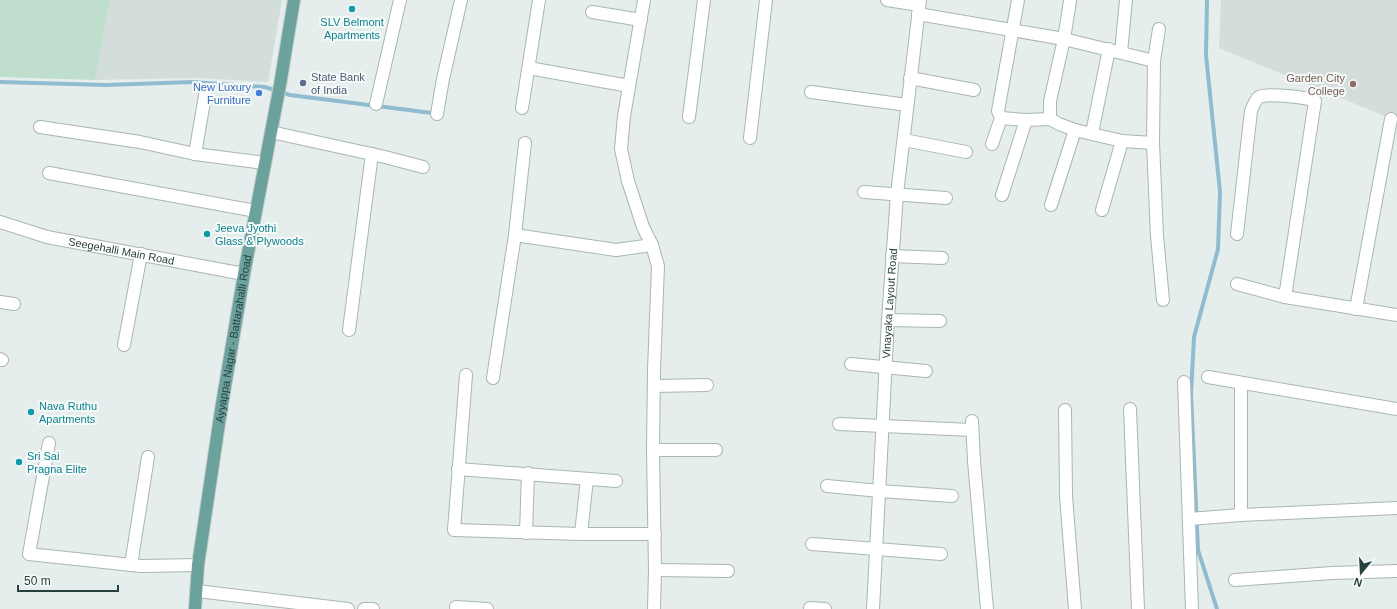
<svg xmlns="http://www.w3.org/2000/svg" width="1397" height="609" font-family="Helvetica,sans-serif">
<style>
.built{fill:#d3dedb}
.green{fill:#bfdecd}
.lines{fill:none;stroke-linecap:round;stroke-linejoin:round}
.stream{stroke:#8fbcd1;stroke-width:4}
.minor-casing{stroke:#a8b6b4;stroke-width:14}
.major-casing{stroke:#c2cac9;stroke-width:14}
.minor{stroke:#fff;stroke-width:12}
.major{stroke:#6ba29d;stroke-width:12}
.culture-dot{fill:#0f9aa8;stroke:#f6faf9;stroke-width:1.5}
.service-dot{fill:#5c6f8a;stroke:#f6faf9;stroke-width:1.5}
.education-dot{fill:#8d6e63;stroke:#f6faf9;stroke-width:1.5}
.shop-dot{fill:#3f7fe0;stroke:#f6faf9;stroke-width:1.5}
.labels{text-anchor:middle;stroke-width:4;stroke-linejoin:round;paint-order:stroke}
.culture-label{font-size:11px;fill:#0d838f;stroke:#f6faf9;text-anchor:start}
.service-label{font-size:11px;fill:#4e5e75;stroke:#f6faf9;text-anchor:start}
.education-label{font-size:11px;fill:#785e54;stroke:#f6faf9;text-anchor:end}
.shop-label{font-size:11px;fill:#366cbe;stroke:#f6faf9;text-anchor:end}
.street-label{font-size:11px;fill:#25403d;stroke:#f6faf9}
</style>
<rect width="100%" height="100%" fill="#e5eeec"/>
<path class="built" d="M110,0H282L268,82L196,78L95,80Z
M1221,0H1397V121L1219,48Z"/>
<path class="green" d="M0,0H110L95,80L0,77Z"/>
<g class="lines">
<path class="stream" d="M1207,0L1206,55L1220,192L1218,249L1194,337L1191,394L1198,550L1217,609
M0,82L106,85L192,82L265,87L290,95L432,113"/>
<defs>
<g id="minor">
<path d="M644,0L624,116L621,149L628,181L643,227L652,245L658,266L654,370L653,450L655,570L654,609"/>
<path d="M887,0L919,5"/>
<path d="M1070,1L1064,39L1050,101V119L1059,124L1075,130L1122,141L1153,143"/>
<path d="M592,12L641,20"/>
<path d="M918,14L1064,39L1154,61"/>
<path d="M1159,29L1154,61L1153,143L1157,236L1163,300"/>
<path d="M1121,52L1126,0"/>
<path d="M529,68L629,86"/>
<path d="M910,78L974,90"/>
<path d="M811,92L907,105"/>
<path d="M376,104L400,0"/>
<path d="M522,108L539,0"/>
<path d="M437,114L443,79L461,0"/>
<path d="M689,117L704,0"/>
<path d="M1001,118L1026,120L1050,119"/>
<path d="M40,127L140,142L195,154L265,163"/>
<path d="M271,132L385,157L423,167"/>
<path d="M1092,133L1109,49"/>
<path d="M750,138L766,0"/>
<path d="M904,140L966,152"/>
<path d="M992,144L1001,118L998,111L1018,0"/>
<path d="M195,154L206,90"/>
<path d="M49,173L256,211"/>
<path d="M864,192L946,198"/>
<path d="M1002,195L1026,120"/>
<path d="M1051,205L1075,130"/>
<path d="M1102,210L1122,141"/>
<path id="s1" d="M0,222L47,237L244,274"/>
<path d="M1237,234L1251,111C1253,106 1255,100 1259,97C1267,93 1307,97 1315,101L1285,297"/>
<path d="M515,235L525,143"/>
<path d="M892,256L942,258"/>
<path d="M1237,284L1285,297L1397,315"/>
<path d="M0,302L14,304"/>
<path d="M1356,309L1391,119"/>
<path d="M888,320L940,321"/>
<path d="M349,330L372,154"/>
<path d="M124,345L141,254"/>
<path d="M0,359L2,360"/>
<path d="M851,364L926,371"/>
<path d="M466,375L454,530L581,534H655"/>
<path d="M1208,377L1397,409"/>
<path d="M493,378L515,235L616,250L652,245"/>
<path d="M1184,382L1192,609"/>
<path d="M654,386L707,385"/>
<path d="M1130,409L1138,609"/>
<path d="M1065,410L1066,496L1075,609"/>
<path d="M972,421L974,461L987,609"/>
<path d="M839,424L972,430"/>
<path d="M49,443L29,554L141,566L198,565"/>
<path d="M653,450H716"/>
<path d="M458,469L616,481"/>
<path d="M827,486L880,491L952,496"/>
<path d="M1241,515V383"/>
<path d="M1189,519L1241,515L1397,508"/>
<path d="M526,533L528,473"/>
<path d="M581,534L587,479"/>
<path d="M812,544L941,554"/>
<path d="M131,565L148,457"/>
<path d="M655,570L728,571"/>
<path d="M1235,580L1332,573L1397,571"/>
<path d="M197,591L348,609"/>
<path d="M456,607L487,609"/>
<path d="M810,608L825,609"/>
<path d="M364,609H373"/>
<path id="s2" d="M873,609L888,320L897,194L920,0"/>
</g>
<g id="major">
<path id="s3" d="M195,609L198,565L221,410L244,274L280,85L294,0"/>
</g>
</defs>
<use href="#minor" class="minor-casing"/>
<use href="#major" class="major-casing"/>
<use href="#minor" class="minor"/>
<use href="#major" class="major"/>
</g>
<g class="culture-dot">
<circle cx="352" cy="9" r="4"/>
<circle cx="207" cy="234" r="4"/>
<circle cx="31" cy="412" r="4"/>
<circle cx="19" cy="462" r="4"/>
</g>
<circle class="service-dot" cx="303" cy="83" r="4"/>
<circle class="education-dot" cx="1353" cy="84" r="4"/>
<circle class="shop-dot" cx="259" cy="93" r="4"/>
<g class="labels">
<g class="culture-label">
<text x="352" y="26" text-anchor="middle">SLV Belmont<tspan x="352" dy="13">Apartments</tspan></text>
<text x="215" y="232">Jeeva Jyothi<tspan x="215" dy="13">Glass &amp; Plywoods</tspan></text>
<text x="39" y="410">Nava Ruthu<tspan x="39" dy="13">Apartments</tspan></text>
<text x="27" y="460">Sri Sai<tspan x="27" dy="13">Pragna Elite</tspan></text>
</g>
<g class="service-label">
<text x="311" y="81">State Bank<tspan x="311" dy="13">of India</tspan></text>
</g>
<g class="education-label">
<text x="1345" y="82">Garden City<tspan x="1345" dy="13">College</tspan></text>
</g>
<g class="shop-label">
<text x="251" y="91">New Luxury<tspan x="251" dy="13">Furniture</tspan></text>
</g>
<g class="street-label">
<text dy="4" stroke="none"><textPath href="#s1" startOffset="125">Seegehalli Main Road</textPath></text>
<text dy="4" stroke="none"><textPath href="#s2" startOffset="306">Vinayaka Layout Road</textPath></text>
<text dy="4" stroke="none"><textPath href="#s3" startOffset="273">Ayyappa Nagar - Battarahalli Road</textPath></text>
</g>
</g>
<g transform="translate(1361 573) rotate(198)" stroke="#f6faf9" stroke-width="3" paint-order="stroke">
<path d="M0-3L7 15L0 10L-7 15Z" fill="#25403d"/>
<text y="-6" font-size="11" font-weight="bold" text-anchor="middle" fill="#25403d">N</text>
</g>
<path d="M18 585v6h100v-6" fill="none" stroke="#25403d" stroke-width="2"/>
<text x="24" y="585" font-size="12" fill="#25403d" stroke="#f6faf9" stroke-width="3" paint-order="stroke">50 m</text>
</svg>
